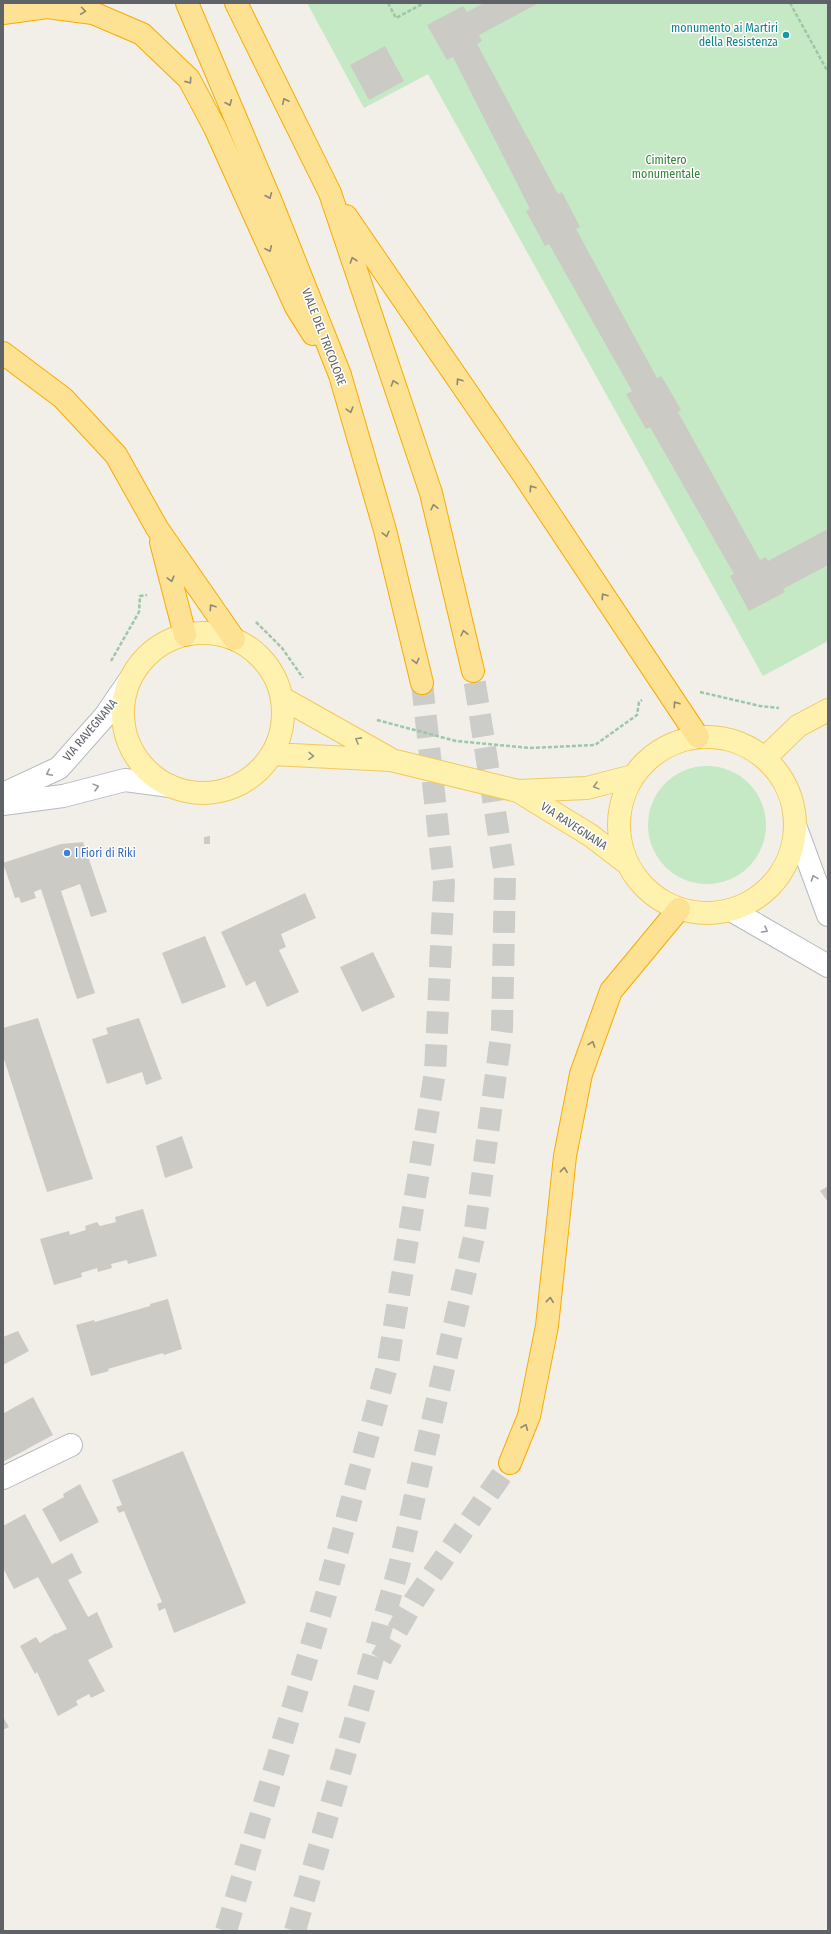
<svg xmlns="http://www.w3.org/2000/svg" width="831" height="1934" font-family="'Fira Sans Condensed',sans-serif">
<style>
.green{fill:#c5e8c5}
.building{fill:#cccac5}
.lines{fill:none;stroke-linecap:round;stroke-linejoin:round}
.highway-tunnel{stroke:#ccccc8;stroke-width:22;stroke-dasharray:22 11;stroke-linecap:butt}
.street-casing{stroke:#b5b8bc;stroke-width:24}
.secondary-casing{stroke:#b6babf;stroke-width:24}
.primary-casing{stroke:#f2c960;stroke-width:24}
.highway-casing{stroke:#f9ab00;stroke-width:24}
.path{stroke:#9cc7a9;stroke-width:2.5;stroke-dasharray:4 2;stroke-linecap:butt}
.street{stroke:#fff;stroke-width:22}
.secondary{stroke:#fff;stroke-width:22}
.primary{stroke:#fff2af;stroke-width:22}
.highway{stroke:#fde293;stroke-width:22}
.oneway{stroke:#8e8975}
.oneway2{stroke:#979581}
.oneway3{stroke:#979a9d}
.culture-dot{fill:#0f9aa8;stroke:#fff;stroke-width:1.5}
.shop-dot{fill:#3f7fe0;stroke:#fff;stroke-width:1.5}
.labels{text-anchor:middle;stroke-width:3;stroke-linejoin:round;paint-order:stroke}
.culture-label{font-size:12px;fill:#0d838f;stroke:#fff;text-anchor:end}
.park-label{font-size:12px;fill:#348238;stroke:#fff}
.street-label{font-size:12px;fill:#5f6368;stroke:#fff}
.shop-label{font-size:12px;fill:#366cbe;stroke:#fff;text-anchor:start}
</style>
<rect width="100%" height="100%" fill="#f1efe8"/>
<path class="green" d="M307,3H828V641L763,676L428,74L364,108Z
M648 825a59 59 0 1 1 118 0a59 59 0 1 1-118 0Z"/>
<path class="building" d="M484,3H539L479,35L482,41L477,44L558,194L562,192L580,227L576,229L657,378L661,376L665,382L681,410L678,412L760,560L766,557L768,561L828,529V565L783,589L785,592L749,611L730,576L734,574L650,427L646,429L626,394L632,391L549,244L545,246L526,211L530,209L453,57L447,60L427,25L463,6L467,12Z
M385,46L404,81L369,100L350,65Z
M210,836V844H204V837Z
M83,842L107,912L91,917L80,884L61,891L95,993L77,999L41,889L34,892L36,898L21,903L19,897L15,898L3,863L61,844Z
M305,893L316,918L281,934L286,947L279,950L299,992L267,1007L255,981L246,986L221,932Z
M205,936L226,987L182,1004L162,953Z
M373,952L395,997L362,1012L340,967Z
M38,1018L93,1179L47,1192L3,1056V1028Z
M139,1018L162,1079L146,1085L142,1072L107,1084L92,1039L108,1034L106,1028Z
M182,1136L193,1168L165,1178L156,1146Z
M828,1186V1202L820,1191Z
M143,1209L157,1256L128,1264L127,1260L111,1264L112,1268L98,1272L97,1268L81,1273L82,1277L54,1285L40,1239L69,1231L70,1235L86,1230L85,1226L97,1222L100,1226L116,1222L115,1217Z
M168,1299L182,1349L164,1355L163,1353L108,1369L109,1371L91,1376L76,1325L94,1320L95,1322L150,1306V1304Z
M18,1331L29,1351L3,1365V1337Z
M33,1397L53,1435L3,1462V1411L4,1413Z
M183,1451L246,1603L174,1633L165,1608L159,1611L157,1604L162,1602L124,1511L119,1513L116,1507L122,1505L112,1480Z
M80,1484L99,1522L60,1542L42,1509L64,1497L63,1494Z
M25,1514L52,1564L72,1553L82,1573L68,1580L88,1617L97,1612L113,1647L88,1660L105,1691L91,1698L89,1694L76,1701L78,1705L58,1716L37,1672L35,1674L20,1646L36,1637L40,1643L56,1633V1634L67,1629L38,1577L14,1589L3,1568V1526Z
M3,1717L9,1727L3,1730Z"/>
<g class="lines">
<path class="highway-tunnel" d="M381,1659L414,1601L510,1463
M226,1931L326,1595L388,1363L435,1072L444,883L422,683
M295,1931L399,1566L474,1237L502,1029L505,875L473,671"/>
<defs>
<path id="street" d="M3,1478L71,1445"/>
<path id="secondary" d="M3,794L59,768L105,716L129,681
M3,804L63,796L125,780L170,786
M796,828L828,915
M731,910L828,966"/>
<path id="primary" d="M123 713a80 80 0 1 1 160 0a80 80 0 1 1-160 0Z
M282,698L387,757
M619 825a88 88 0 1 1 176 0a88 88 0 1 1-176 0Z
M272,754L391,760L518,791L587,788L633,776
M765,758L798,726L828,710
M518,791L590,835L628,864"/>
<path id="highway" d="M187,3L272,204L340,375L385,530L422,683
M236,3L330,193L431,493L473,671
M3,13L47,7L93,13L142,34L189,79L215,128L296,307L313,334
M346,216L523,474L698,737
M3,353L63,398L116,455L157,528L234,639
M161,542L185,635
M510,1463L529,1416L547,1326L565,1156L581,1074L611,991L679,909"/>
</defs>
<use href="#street" class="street-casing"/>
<use href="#secondary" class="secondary-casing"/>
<use href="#primary" class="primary-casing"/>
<use href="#highway" class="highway-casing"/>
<path class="path" d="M388,3L396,18L424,3
M790,3L828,72
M256,622L282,648L303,678
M111,661L139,612L140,596L147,595
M700,692L760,706L779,708
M377,720L456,741L530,748L595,745L637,715L639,702L642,700"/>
<use href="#street" class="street"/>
<use href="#secondary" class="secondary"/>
<use href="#primary" class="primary"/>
<use href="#highway" class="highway"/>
</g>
<defs><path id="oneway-chevron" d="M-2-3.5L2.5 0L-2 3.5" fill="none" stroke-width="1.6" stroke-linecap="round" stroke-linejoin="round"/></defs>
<g class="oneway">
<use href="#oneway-chevron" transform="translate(83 11) rotate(8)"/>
<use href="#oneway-chevron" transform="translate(189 81) rotate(55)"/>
<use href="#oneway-chevron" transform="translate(285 101) rotate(-116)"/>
<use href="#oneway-chevron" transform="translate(229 103) rotate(67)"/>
<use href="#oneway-chevron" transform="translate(269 196) rotate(67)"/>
<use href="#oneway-chevron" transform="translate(269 249) rotate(65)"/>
<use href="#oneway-chevron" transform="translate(353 260) rotate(-109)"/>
<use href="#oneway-chevron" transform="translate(459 381) rotate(-124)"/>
<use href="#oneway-chevron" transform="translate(394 383) rotate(-109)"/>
<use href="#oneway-chevron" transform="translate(350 410) rotate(74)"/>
<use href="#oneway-chevron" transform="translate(532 488) rotate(-124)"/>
<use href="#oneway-chevron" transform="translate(434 507) rotate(-103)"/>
<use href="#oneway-chevron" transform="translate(386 534) rotate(76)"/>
<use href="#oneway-chevron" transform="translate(171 579) rotate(75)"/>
<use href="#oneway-chevron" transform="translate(604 596) rotate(-124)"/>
<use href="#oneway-chevron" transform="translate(212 607) rotate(-124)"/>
<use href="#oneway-chevron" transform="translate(464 633) rotate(-103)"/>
<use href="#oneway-chevron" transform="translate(416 661) rotate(76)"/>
<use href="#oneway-chevron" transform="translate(676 704) rotate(-124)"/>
<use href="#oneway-chevron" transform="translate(592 1044) rotate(-70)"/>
<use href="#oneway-chevron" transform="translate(564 1170) rotate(-84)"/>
<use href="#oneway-chevron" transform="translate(550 1300) rotate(-84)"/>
<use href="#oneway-chevron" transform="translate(525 1427) rotate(-68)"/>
</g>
<g class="oneway2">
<use href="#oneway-chevron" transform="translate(358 740) rotate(-151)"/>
<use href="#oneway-chevron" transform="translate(311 756) rotate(3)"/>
<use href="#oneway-chevron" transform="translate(596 786) rotate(165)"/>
</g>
<g class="oneway3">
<use href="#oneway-chevron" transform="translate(49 773) rotate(154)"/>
<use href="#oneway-chevron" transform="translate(96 787) rotate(-15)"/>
<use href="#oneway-chevron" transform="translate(814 878) rotate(-110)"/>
<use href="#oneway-chevron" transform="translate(765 930) rotate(30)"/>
</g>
<circle class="culture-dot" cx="786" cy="35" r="4"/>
<circle class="shop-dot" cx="67" cy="853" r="4"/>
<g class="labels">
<g class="culture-label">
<text x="778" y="32">monumento ai Martiri<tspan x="778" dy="14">della Resistenza</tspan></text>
</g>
<g class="park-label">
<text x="666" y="164">Cimitero<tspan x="666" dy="14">monumentale</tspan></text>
</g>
<g class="street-label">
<text transform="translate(324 337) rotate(69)" y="4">VIALE DEL TRICOLORE</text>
<text transform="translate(90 730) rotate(-50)" y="4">VIA RAVEGNANA</text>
<text transform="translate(574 826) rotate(33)" y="4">VIA RAVEGNANA</text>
</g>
<g class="shop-label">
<text x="75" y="857">I Fiori di Riki</text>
</g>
</g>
<rect width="831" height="1934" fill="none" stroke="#5f6368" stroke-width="8"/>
</svg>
